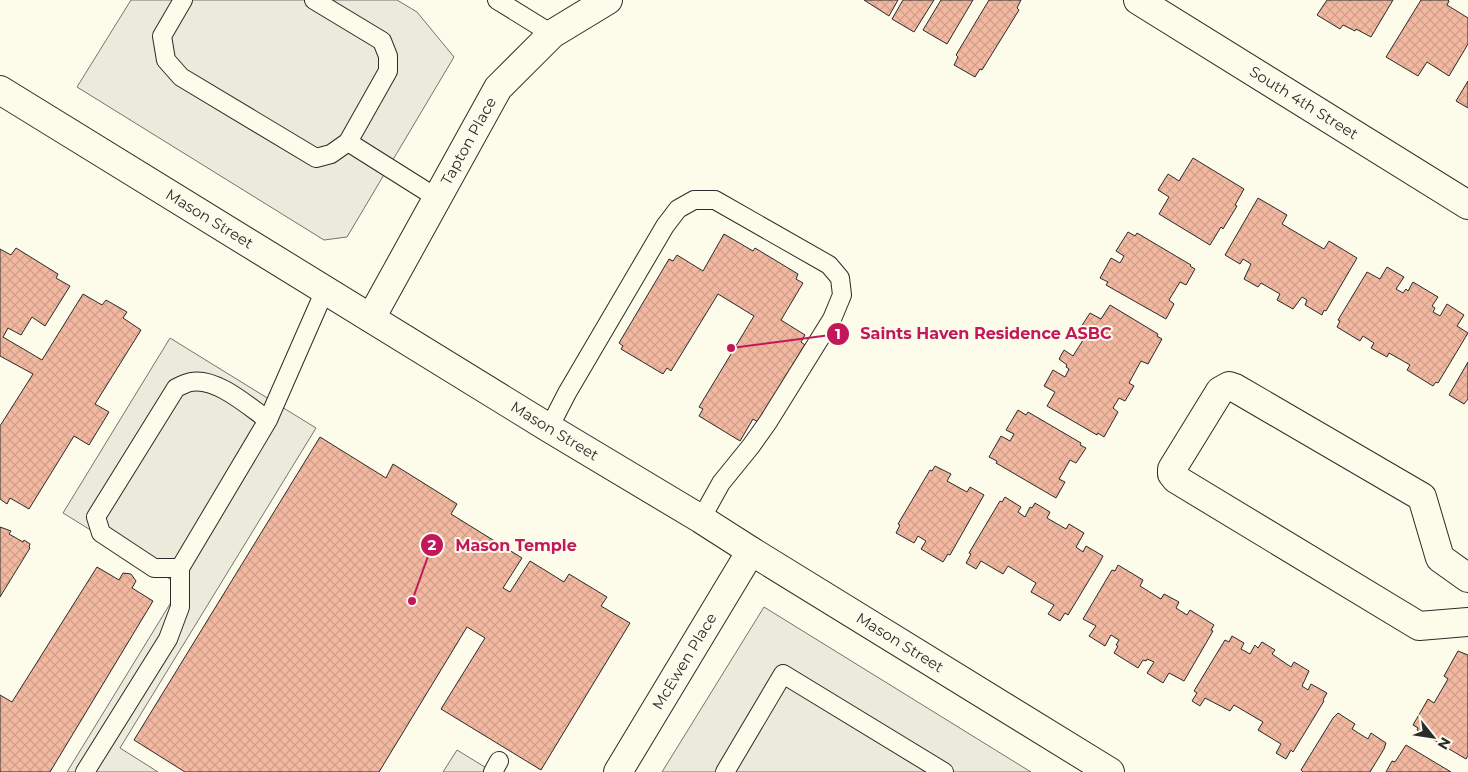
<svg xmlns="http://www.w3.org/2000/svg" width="1468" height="772" font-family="Montserrat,sans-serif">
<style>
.parking{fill:#eceadb;stroke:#74746e}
.building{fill:url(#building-cross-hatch);stroke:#2b2b2b}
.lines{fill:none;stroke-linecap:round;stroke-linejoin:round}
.lane-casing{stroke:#2b2b2b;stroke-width:20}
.street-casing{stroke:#2b2b2b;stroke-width:30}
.lane{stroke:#fdfbea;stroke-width:18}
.street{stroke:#fdfbea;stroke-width:28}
.labels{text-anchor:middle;stroke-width:4;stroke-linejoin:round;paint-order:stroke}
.street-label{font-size:15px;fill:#2b2b2b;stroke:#fdfbea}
.leader{fill:none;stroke:#c2185b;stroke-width:2}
.callout-dot{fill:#c2185b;stroke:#fdfbea;stroke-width:2}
.mark-label{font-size:15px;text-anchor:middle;font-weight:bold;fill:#fff}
.callout-label{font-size:16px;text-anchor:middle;font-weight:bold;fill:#c2185b;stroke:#fdfbea;stroke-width:4;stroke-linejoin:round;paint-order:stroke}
</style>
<defs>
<pattern id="building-cross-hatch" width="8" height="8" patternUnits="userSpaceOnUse" patternTransform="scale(1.25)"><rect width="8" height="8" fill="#f2b8a0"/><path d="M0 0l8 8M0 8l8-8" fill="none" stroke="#d09e8a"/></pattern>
</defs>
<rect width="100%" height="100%" fill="#fdfbea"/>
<path class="parking" d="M131,0H397L417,12L454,57L347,237L324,240L77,87Z
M170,338L316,428L120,748L158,772H67L181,586L63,513Z
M764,607L1031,772H662Z
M457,750L493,772H443Z"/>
<path class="building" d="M864,0H898L889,16Z
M903,0H934L914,32L892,19Z
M941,0H973L947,44L923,30Z
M989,0H1021L1017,8L1019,10L982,70L980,69L975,77L954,65L958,57L956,55Z
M1327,0H1393L1371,37L1356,29L1355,31L1343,25L1340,29L1317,15Z
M1421,0H1448L1449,1L1447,5L1468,18V44L1449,76L1427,62L1418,76L1386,57Z
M1468,81V108L1456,101Z
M1193,158L1244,189L1235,205L1237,206L1223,229L1221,227L1210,245L1159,214L1169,197L1158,190L1168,174L1179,181Z
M1258,198L1287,215L1282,224L1324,249L1329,241L1357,258L1326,311L1324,310L1322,315L1305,305L1307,300L1302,297L1293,309L1277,300L1280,294L1261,283L1258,287L1244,279L1251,264L1243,259L1240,264L1225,255Z
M1128,232L1135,236L1137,233L1191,265L1190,266L1195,269L1186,285L1180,282L1169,300L1174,304L1166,319L1106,285L1108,282L1100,278L1111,258L1120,263L1124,256L1116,251Z
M724,234L753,251L755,248L798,274L796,279L803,283L781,320L805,335L801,342L805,345L758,422L753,419L740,441L699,416L703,409L699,407L754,316L718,294L671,371L667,368L663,374L621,349L623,346L619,343L669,259L673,261L677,255L703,271Z
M16,248L58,274L56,278L70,286L45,326L32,317L21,335L8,328L3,337L42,360L83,294L102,305L106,300L127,312L123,318L141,330L95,404L109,412L89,445L74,436L29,509L10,498L7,504L0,499V426L33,374L0,356V249L11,255Z
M1387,267L1404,277L1396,289L1403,293L1406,289L1408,291L1413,282L1438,297L1432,306L1435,308L1433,312L1440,316L1447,304L1464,315L1457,326L1468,333L1438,383L1436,382L1433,386L1407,370L1410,365L1389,353L1387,357L1371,348L1374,343L1363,336L1360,341L1337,327L1340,321L1338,320L1367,272L1380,279Z
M1110,305L1158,334L1157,336L1162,339L1148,364L1141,361L1129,383L1134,386L1125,401L1119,398L1113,408L1118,412L1104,437L1098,433L1097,435L1047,406L1055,392L1044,386L1053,370L1065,377L1069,369L1066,367L1067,365L1059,359L1064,350L1073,356L1085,337L1088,339L1092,333L1081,327L1090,313L1101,319Z
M1468,362V399L1464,404L1449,395Z
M1018,410L1026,415L1028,412L1081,443L1080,445L1086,448L1076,463L1070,460L1059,479L1065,482L1056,498L996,463L997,461L989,457L1001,436L1010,441L1014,434L1006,430Z
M320,437L386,478L393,464L457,504L451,514L522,558L503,588L510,592L530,561L564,582L569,574L607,597L601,606L630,623L541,770L441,709L485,638L467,627L379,772H185L134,740Z
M935,466L951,474L947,481L967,492L970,487L984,495L950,555L948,554L943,562L921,549L926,541L918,536L914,543L896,533L900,525L898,524L930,470L932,471Z
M1005,497L1021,507L1018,512L1025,517L1030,507L1032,508L1035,503L1050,512L1047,518L1066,529L1069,524L1084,533L1076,547L1083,552L1086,546L1103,556L1100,562L1068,615L1065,613L1060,621L1048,614L1054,605L1031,592L1036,583L1008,566L1003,574L981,561L976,569L966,563L971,554L969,553L1000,501L1002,502Z
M0,527L11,531L9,534L23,542L24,540L30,544L29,547L30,548L0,597Z
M1118,565L1143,580L1140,586L1161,599L1164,594L1179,602L1176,608L1187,615L1190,610L1214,625L1211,630L1213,631L1184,681L1169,673L1163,683L1147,673L1154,662L1147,659L1146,661L1143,660L1138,668L1114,653L1118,646L1116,645L1119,640L1111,635L1105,646L1089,636L1096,626L1083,619L1112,570L1115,571Z
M97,567L119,580L123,573L131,574L136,581L132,588L153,601L50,772H0V695L12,702Z
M1232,636L1244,643L1241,649L1250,654L1255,645L1258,648L1262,642L1275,650L1272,654L1291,667L1294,662L1309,671L1302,686L1308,690L1311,684L1327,693L1323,700L1324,701L1293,752L1291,750L1286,759L1276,753L1281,744L1258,730L1263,722L1234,705L1230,711L1205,698L1200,706L1192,701L1197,693L1194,691L1225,640L1229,642Z
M1458,651L1468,655V756L1466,759L1417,730L1418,728L1413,725L1428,699L1434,703L1448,679L1444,676Z
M1338,713L1355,724L1352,729L1368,739L1371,733L1386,743L1384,749L1370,772H1303L1301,770L1333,718Z
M1406,745L1451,772H1386L1392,761L1395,762Z"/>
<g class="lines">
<defs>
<path id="lane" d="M183,0L162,36L166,60L181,77L316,158L331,154L348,142L388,71V56L382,41L314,0
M497,0L552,34
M348,142L437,198
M268,420C248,406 216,377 191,382C186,383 180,386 176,388L96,517L101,533L154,568H180L268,420L325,290
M549,428L567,393L665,226L678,209L694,200H715L829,265L840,278L842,295L832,319L768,422L751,446L721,483L701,519
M85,772L168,639L180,607V568
M493,772L499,761
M725,772L783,674L944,772"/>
<g id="street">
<path id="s1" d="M1138,0L1468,205"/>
<path id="s2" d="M0,90L549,428L701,519L751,551L1110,772"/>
<path id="s3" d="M371,318L498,88L552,34L608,0"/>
<path d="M1468,578L1440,558L1422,497L1235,388L1229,386L1220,391L1172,469V474L1176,479L1419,626L1468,622"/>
<path id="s4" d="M618,772L751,551"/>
</g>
</defs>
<use href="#lane" class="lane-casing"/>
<use href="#street" class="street-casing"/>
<use href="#lane" class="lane"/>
<use href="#street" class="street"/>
</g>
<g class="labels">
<g class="street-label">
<text dy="5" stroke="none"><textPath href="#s1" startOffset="195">South 4th Street</textPath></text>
<text dy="5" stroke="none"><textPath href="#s3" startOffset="202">Tapton Place</textPath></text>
<text dy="5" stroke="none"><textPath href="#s2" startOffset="246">Mason Street</textPath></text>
<text dy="5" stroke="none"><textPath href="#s2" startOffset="651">Mason Street</textPath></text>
<text dy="5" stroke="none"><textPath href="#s2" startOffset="1056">Mason Street</textPath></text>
<text dy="5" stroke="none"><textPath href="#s4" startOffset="129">McEwen Place</textPath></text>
</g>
</g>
<path class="leader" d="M731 348L838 334M412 601L432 545"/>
<g class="callout-dot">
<circle cx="731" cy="348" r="5"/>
<circle cx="412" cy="601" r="5"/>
<circle cx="838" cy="334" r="12"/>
<circle cx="432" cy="545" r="12"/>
</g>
<g class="mark-label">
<text x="838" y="339">1</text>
<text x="432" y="550">2</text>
</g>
<g class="callout-label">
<text x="986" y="339">Saints Haven Residence ASBC</text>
<text x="516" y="551">Mason Temple</text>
</g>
<g transform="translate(1433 737) rotate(120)" stroke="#fdfbea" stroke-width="4" paint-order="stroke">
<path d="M0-4L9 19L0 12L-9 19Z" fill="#2b2b2b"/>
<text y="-8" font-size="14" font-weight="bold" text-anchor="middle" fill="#2b2b2b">N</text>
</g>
</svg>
